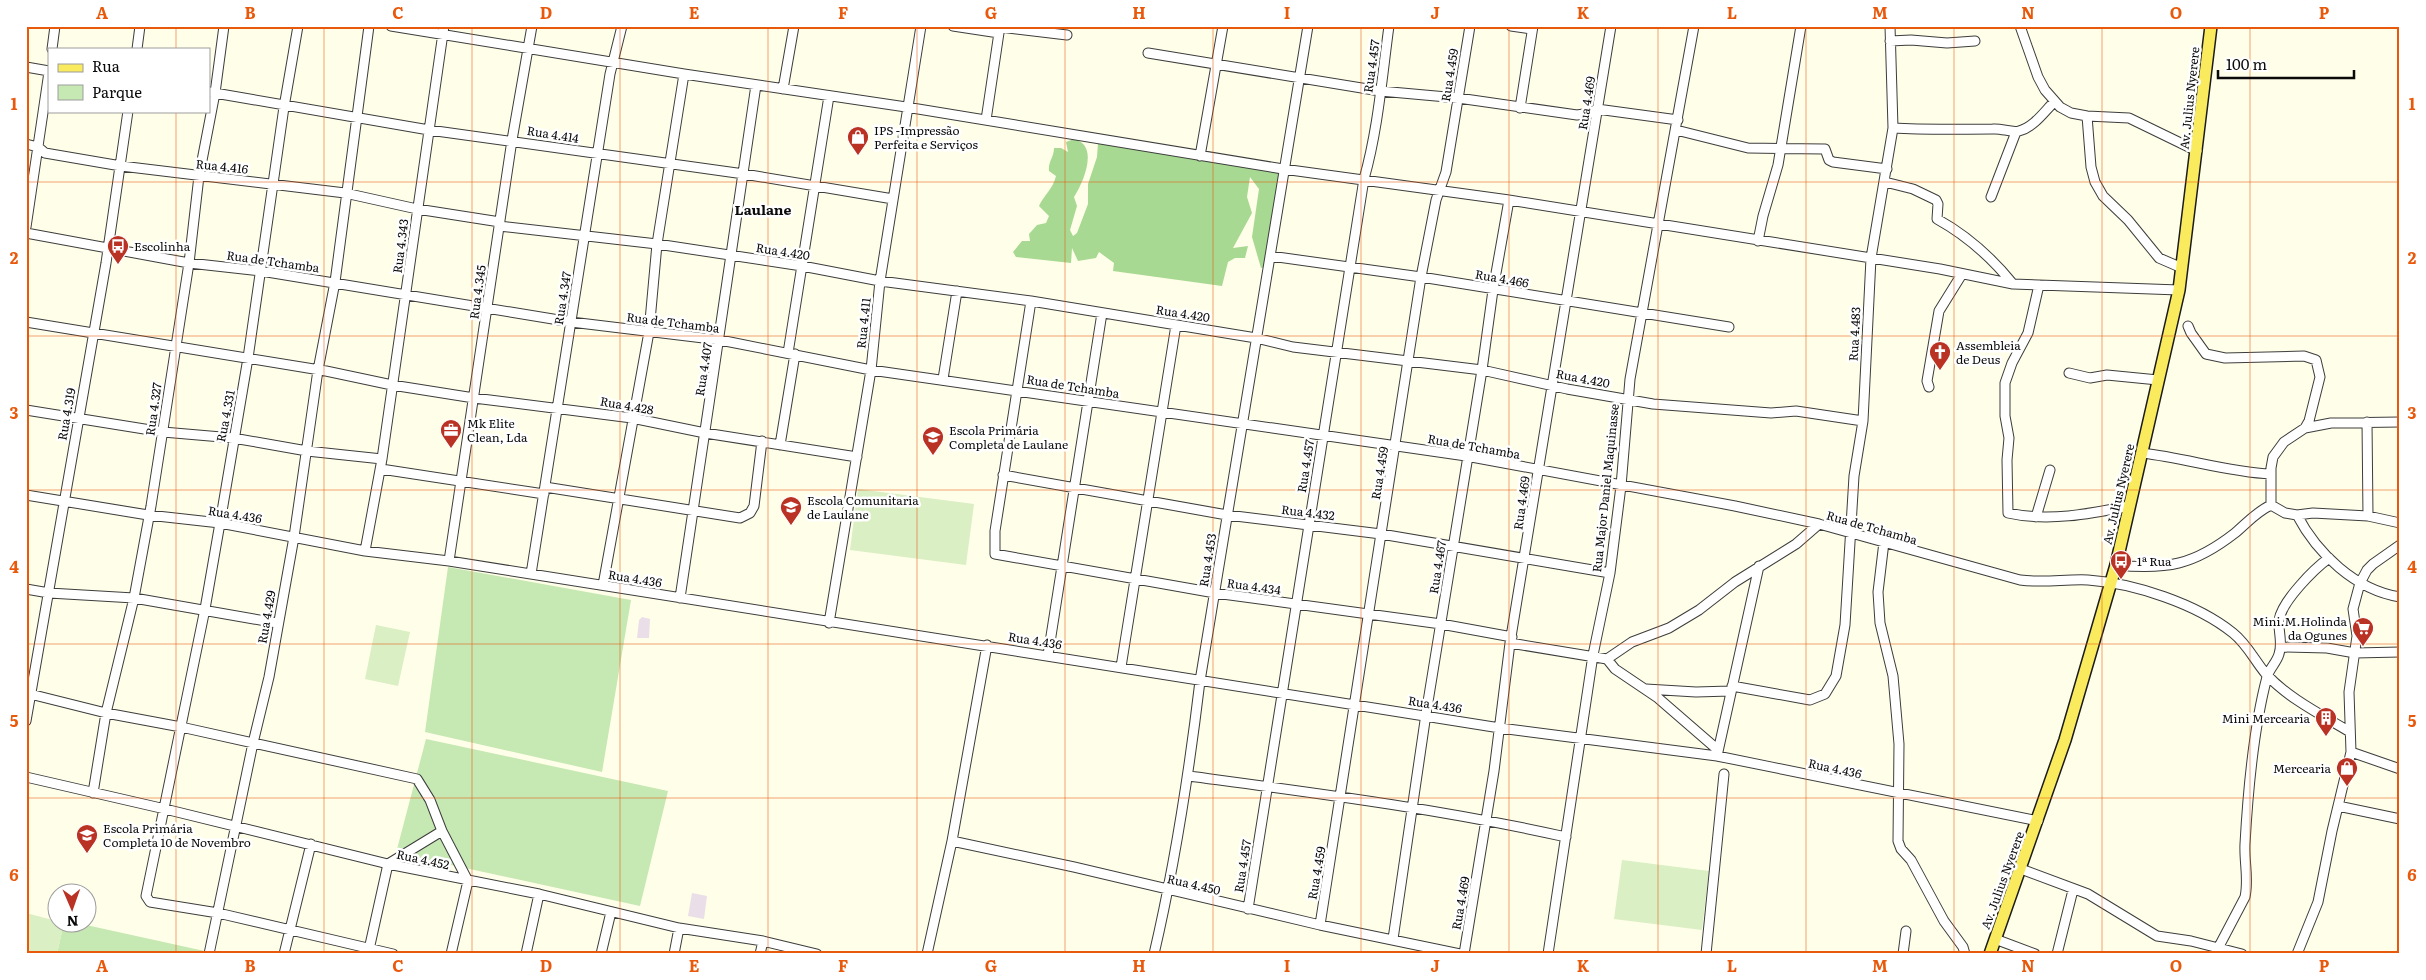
<svg xmlns="http://www.w3.org/2000/svg" width="2426" height="980" font-family="Literata,serif">
<rect width="100%" height="100%" fill="#fffee8"/>
<path fill="#eadee9" d="M642,617L650,619L649,638H637L639,620Z
M692,893L707,896L704,919L688,916Z"/>
<path fill="#c6e8b3" d="M448,567L631,600L602,772L425,732Z
M426,739L668,791L640,906L396,853Z
M64,922L77,923L209,952L57,954Z"/>
<path fill="#a7d992" d="M1074,139C1077,140 1082,142 1084,145C1094,157 1082,185 1074,197L1077,206L1070,230L1073,236L1077,233L1088,204V184L1097,157L1098,143L1282,172L1265,267L1261,268L1252,237L1259,189L1250,177L1247,197L1252,213L1233,248L1248,246L1245,258H1235L1228,262L1222,286L1113,271L1114,263L1099,252L1096,258L1078,261L1072,248L1071,263L1016,257L1013,252L1022,241H1030L1029,234L1037,225L1046,223L1049,216L1039,206C1044,195 1053,189 1056,176L1049,171C1048,162 1054,157 1054,148H1061L1068,152L1066,142Z"/>
<path fill="#daefc4" d="M858,489L974,504L966,565L850,550Z
M376,625L410,632L398,686L365,679Z
M1622,860L1709,871L1702,930L1614,919Z
M26,913L64,923L57,954H26Z"/>
<g fill="none" stroke-linecap="round" stroke-linejoin="round">
<g stroke="#3d3d3d" stroke-width="11">
<path id="minor" d="M298,26L284,107L248,358L220,523L205,609L146,896L150,902L218,913L393,954
M391,26L684,74L906,107L1283,169L1509,200L1940,269L2013,284L2179,290
M953,26L999,33
M1511,26L1532,29
M2020,26L2038,77L2045,90L2060,107L2071,113L2087,116L2129,118L2197,151
M1000,27L1067,35
M1890,41L1911,40L1947,43L1975,41
M52,49L55,26
M137,49L140,26
M1148,53L1380,91L1458,98L1577,115L1590,113L1597,109L1678,120
M26,67L49,71
M783,89L794,26
M209,92L429,130L744,174L893,199
M1520,108L1533,26
M2087,116L2091,167L2095,182L2103,196L2128,220L2159,258L2182,268
M986,120L1000,26
M1893,128C1927,130 1959,129 1993,129C2001,128 2012,133 2019,131C2034,127 2044,112 2054,102
M1676,130L1748,148L1825,149L1829,160L1833,162L1887,169
M26,144L38,147L45,153L121,166L345,193L417,209L500,222
M1200,156L1223,26
M1885,182L1913,189L1936,200L1938,204L1937,219C1966,235 1992,258 2013,284
M1991,197L2016,132
M499,226L657,244L802,266L880,281L1031,301L1256,338L1293,347L1482,370L1567,389L1653,404L1771,413L1796,411L1863,421
M26,227L49,72
M26,233L189,263L261,271L571,322L720,340L871,370L1466,456L1735,506L1819,524L2020,580C2043,583 2066,579 2088,580C2134,583 2197,604 2233,633C2247,644 2255,661 2266,674C2289,699 2322,715 2350,732
M1758,241L1763,216L1778,165L1801,26
M1270,256L1421,277L1729,327
M2039,285L2028,333L2012,363L2005,383V416L2009,438L2007,460L2008,513C2048,522 2089,514 2129,506
M1031,301L995,531V554L1215,593L1441,624L1512,637
M26,322L326,371L392,385L474,398L632,418L705,433L857,457
M2188,326L2191,333L2206,354L2225,358L2304,356L2316,360L2320,377L2309,421L2305,428L2284,442L2273,457L2271,468V505
M788,353L829,96
M2069,373L2090,378L2107,375L2158,380
M943,379L957,291
M1929,387L1927,381L1939,311L1962,274
M26,410L163,432L233,438L307,451L382,459
M2367,422L2368,516
M2305,428L2331,423L2400,422
M780,445L795,354
M2142,453C2186,458 2227,472 2271,474
M381,469L544,494
M1003,475L1227,515L1381,534L1610,573
M545,487L740,518L750,513L754,506L762,441
M26,495L148,515L220,523L365,551L449,561L1500,728L1717,756L2038,821
M2297,515C2317,553 2355,590 2400,597
M2036,517L2050,470
M1884,542L1878,592L1880,623L1893,676L1899,744L1898,841L1901,849L1911,860L1944,921L1963,947L1965,954
M365,551L382,459L444,26
M449,561L512,140L532,26
M2116,565C2167,570 2194,565 2235,533C2247,523 2256,512 2271,505L2285,513L2297,515L2313,513L2368,516L2400,523
M531,574L610,74L622,26
M603,585L649,332L657,244L684,74
M26,589L49,593L134,598L277,623
M680,598C705,427 732,256 756,85
M829,623L871,370L880,281L921,26
M1510,643L1607,659L1632,642L1669,628L1699,610L1735,582L1796,544L1819,524
M2281,647L2327,648L2355,653L2400,652
M1048,655L1102,313
M1607,659L1615,669L1658,698L1718,750
M1121,667L1176,325
M1732,686L1810,700L1825,694L1836,676L1845,625L1854,476L1863,421L1871,258L1893,128L1890,26
M1646,689L1696,692L1730,691
M26,693L106,713L181,727L417,779L430,800L442,831L388,864L368,954
M26,721L106,263L128,111
M2351,752L2400,769
M1717,756L1759,566
M1189,776C1315,793 1441,809 1566,837
M26,777L165,809L388,864L539,894L679,928L763,941L817,954
M93,793L106,713L134,598L151,506L189,263L199,176L215,93L224,26
M2338,806L2400,819
M442,831L468,881L451,954
M952,841L1074,867L1320,925L1460,954
M2021,869L2088,894L2157,936L2191,941L2242,954
M1248,909L1364,179C1378,130 1382,77 1389,26
M1320,925L1421,277L1436,200L1446,172L1470,26
M1393,939L1426,714L1482,370L1493,290L1509,200
M1995,939L2035,954
M209,954L253,743L269,677L294,537L318,370L335,282L369,26
M284,954L311,844
M526,954L539,894
M601,954L611,912
M674,954L679,928
M760,954L763,941
M927,954L952,841L987,645
M1154,954C1175,864 1189,773 1200,681L1308,26
M1464,954L1494,771L1510,643L1611,26
M1548,954L1593,655L1610,573L1621,486L1630,379L1694,26
M1706,954L1724,774
M1903,954L1906,931
M2057,954L2073,890
M2215,954L2245,897C2249,879 2244,862 2245,844C2248,789 2253,730 2267,677C2269,669 2277,662 2279,654C2283,643 2278,631 2279,620C2282,601 2314,569 2329,558
M2297,954L2318,902L2332,831L2351,752L2349,692L2357,636L2353,609L2360,583L2367,570L2373,564L2400,545"/>
</g>
<g stroke="#1b1b1b" stroke-width="14">
<path id="major" d="M1990,954L2065,740L2116,565L2179,290L2211,26"/>
</g>
<use href="#minor" stroke="#fff" stroke-width="9"/>
<use href="#major" stroke="#f9ea5e" stroke-width="11"/>
</g>
<path fill="none" stroke="#e8590c" stroke-width="1" stroke-opacity="0.55" d="M176,26V49M324,26V954M472,26V954M620,26V954M768,26V954M917,26V954M1065,26V954M1213,26V954M1361,26V954M1509,26V954M1658,26V954M1806,26V954M1954,26V954M2102,26V954M2250,26V954M176,111V954M26,182H2400M26,336H2400M26,490H2400M26,644H2400M26,798H2400"/>
<defs>
<g id="shop-pin" transform="scale(1.125)"><path d="M0 17L-7.5 6A9.5 9.5 0 1 1 7.5 6Z" fill="#b93224" stroke="#fff"/><path d="M-5-2.5h2.3a2.7 3.5 0 0 1 5.4 0H5L5.5 6h-11ZM-1.5-2.5h3a1.5 2.3 0 0 0-3 0Z" fill="#fff"/></g>
<g id="bus-pin" transform="scale(1.125)"><path d="M0 17L-7.5 6A9.5 9.5 0 1 1 7.5 6Z" fill="#b93224" stroke="#fff"/><path d="M-5-6H5V4H4V6H2V4H-2V6H-4V4H-5ZM-3.5-4V0h7V-4ZM-3.5 1.2v1.5H-2V1.2ZM2 1.2v1.5H3.5V1.2Z" fill="#fff"/></g>
<g id="church-pin" transform="scale(1.125)"><path d="M0 17L-7.5 6A9.5 9.5 0 1 1 7.5 6Z" fill="#b93224" stroke="#fff"/><path d="M-1.2-6h2.4v3.5h3.3v2.4h-3.3V6h-2.4V-.1h-3.3v-2.4h3.3Z" fill="#fff"/></g>
<g id="office-pin" transform="scale(1.125)"><path d="M0 17L-7.5 6A9.5 9.5 0 1 1 7.5 6Z" fill="#b93224" stroke="#fff"/><path d="M-6-3h4V-5.5h4V-3h4V5H-6ZM-1-4.5V-3h2v-1.5ZM-6 0V1H6V0Z" fill="#fff"/></g>
<g id="school-pin" transform="scale(1.125)"><path d="M0 17L-7.5 6A9.5 9.5 0 1 1 7.5 6Z" fill="#b93224" stroke="#fff"/><path d="M0-5L7-2L0 1L-7-2ZM-4 1L0 2.5L4 1V4Q0 6-4 4Z" fill="#fff"/></g>
<g id="supermarket-pin" transform="scale(1.125)"><path d="M0 17L-7.5 6A9.5 9.5 0 1 1 7.5 6Z" fill="#b93224" stroke="#fff"/><path d="M-6-5.5h2.5l.6 2H6L4.5 2H-2.5L-4.4-4H-6ZM-1.5 3.2a1.3 1.3 0 1 0 .1 0ZM3 3.2a1.3 1.3 0 1 0 .1 0Z" fill="#fff"/></g>
<g id="building-pin" transform="scale(1.125)"><path d="M0 17L-7.5 6A9.5 9.5 0 1 1 7.5 6Z" fill="#b93224" stroke="#fff"/><path d="M-4-6H4V6H1V3H-1V6H-4ZM-2.5-4.3h1.7v1.8h-1.7ZM.8-4.3h1.7v1.8H.8ZM-2.5-1h1.7V.8h-1.7ZM.8-1h1.7V.8H.8Z" fill="#fff"/></g>
</defs>
<g fill-rule="evenodd">
<use href="#shop-pin" x="858" y="137"/>
<use href="#bus-pin" x="118" y="246"/>
<use href="#church-pin" x="1940" y="352"/>
<use href="#office-pin" x="451" y="430"/>
<use href="#school-pin" x="933" y="437"/>
<use href="#school-pin" x="791" y="507"/>
<use href="#bus-pin" x="2121" y="561"/>
<use href="#supermarket-pin" x="2363" y="628"/>
<use href="#building-pin" x="2326" y="718"/>
<use href="#shop-pin" x="2347" y="768"/>
<use href="#school-pin" x="87" y="835"/>
</g>
<g text-anchor="middle" dominant-baseline="central" stroke-width="5" stroke-linejoin="round" paint-order="stroke">
<g font-size="12" fill="#0a0a0a" stroke="#fff">
<text transform="translate(1371 66) rotate(-82)">Rua 4.457</text>
<text transform="translate(1449 75) rotate(-81)">Rua 4.459</text>
<text transform="translate(2189 98) rotate(-84)">Av. Julius Nyerere</text>
<text transform="translate(1586 103) rotate(-81)">Rua 4.469</text>
<text transform="translate(553 134) rotate(9)">Rua 4.414</text>
<text transform="translate(222 166) rotate(6)">Rua 4.416</text>
<text transform="translate(400 246) rotate(-83)">Rua 4.343</text>
<text transform="translate(783 251) rotate(9)">Rua 4.420</text>
<text transform="translate(273 261) rotate(8)">Rua de Tchamba</text>
<text transform="translate(1502 278) rotate(10)">Rua 4.466</text>
<text transform="translate(477 292) rotate(-82)">Rua 4.345</text>
<text transform="translate(562 298) rotate(-81)">Rua 4.347</text>
<text transform="translate(1183 313) rotate(9)">Rua 4.420</text>
<text transform="translate(673 322) rotate(7)">Rua de Tchamba</text>
<text transform="translate(863 323) rotate(-84)">Rua 4.411</text>
<text transform="translate(1854 334) rotate(-87)">Rua 4.483</text>
<text transform="translate(703 369) rotate(-81)">Rua 4.407</text>
<text transform="translate(1583 378) rotate(11)">Rua 4.420</text>
<text transform="translate(1073 386) rotate(9)">Rua de Tchamba</text>
<text transform="translate(627 405) rotate(10)">Rua 4.428</text>
<text transform="translate(153 409) rotate(-82)">Rua 4.327</text>
<text transform="translate(66 414) rotate(-80)">Rua 4.319</text>
<text transform="translate(225 416) rotate(-79)">Rua 4.331</text>
<text transform="translate(1474 446) rotate(10)">Rua de Tchamba</text>
<text transform="translate(1305 466) rotate(-81)">Rua 4.457</text>
<text transform="translate(1379 473) rotate(-81)">Rua 4.459</text>
<text transform="translate(1605 488) rotate(-84)">Rua Major Daniel Maquinasse</text>
<text transform="translate(2118 494) rotate(-77)">Av. Julius Nyerere</text>
<text transform="translate(1521 503) rotate(-82)">Rua 4.469</text>
<text transform="translate(1308 512) rotate(7)">Rua 4.432</text>
<text transform="translate(235 514) rotate(9)">Rua 4.436</text>
<text transform="translate(1872 527) rotate(16)">Rua de Tchamba</text>
<text transform="translate(1207 560) rotate(-81)">Rua 4.453</text>
<text transform="translate(1437 567) rotate(-81)">Rua 4.467</text>
<text transform="translate(635 578) rotate(9)">Rua 4.436</text>
<text transform="translate(1254 586) rotate(8)">Rua 4.434</text>
<text transform="translate(266 617) rotate(-80)">Rua 4.429</text>
<text transform="translate(1035 640) rotate(9)">Rua 4.436</text>
<text transform="translate(1435 704) rotate(9)">Rua 4.436</text>
<text transform="translate(1835 768) rotate(12)">Rua 4.436</text>
<text transform="translate(423 859) rotate(12)">Rua 4.452</text>
<text transform="translate(1242 866) rotate(-81)">Rua 4.457</text>
<text transform="translate(1316 873) rotate(-80)">Rua 4.459</text>
<text transform="translate(2002 880) rotate(-70)">Av. Julius Nyerere</text>
<text transform="translate(1194 884) rotate(13)">Rua 4.450</text>
<text transform="translate(1460 903) rotate(-80)">Rua 4.469</text>
</g>
<g font-size="12" fill="#0a0a0a" stroke="#fff" text-anchor="start">
<text x="874" y="130">IPS -Impressão<tspan x="874" dy="14">Perfeita e Serviços</tspan></text>
<text x="134" y="246">Escolinha</text>
<text x="1956" y="345">Assembleia<tspan x="1956" dy="14">de Deus</tspan></text>
<text x="467" y="423">Mk Elite<tspan x="467" dy="14">Clean, Lda</tspan></text>
<text x="949" y="430">Escola Primária<tspan x="949" dy="14">Completa de Laulane</tspan></text>
<text x="807" y="500">Escola Comunitaria<tspan x="807" dy="14">de Laulane</tspan></text>
<text x="2137" y="561">1ª Rua</text>
<text x="2347" y="621" text-anchor="end">Mini.M.Holinda<tspan x="2347" dy="14">da Ogunes</tspan></text>
<text x="2310" y="718" text-anchor="end">Mini Mercearia</text>
<text x="2331" y="768" text-anchor="end">Mercearia</text>
<text x="103" y="828">Escola Primária<tspan x="103" dy="14">Completa 10 de Novembro</tspan></text>
</g>
<g font-size="14" font-weight="bold" fill="#0a0a0a" stroke="#fff">
<text x="763" y="209">Laulane</text>
</g>
</g>
<rect width="2426" height="980" fill="none" stroke="#ffffff" stroke-width="55"/>
<rect x="48" y="48" width="162" height="65" fill="#ffffff" stroke="#9d9d9d"/>
<rect x="58" y="64" width="25" height="8" fill="#f9ea5e" stroke="#9d9d9d"/>
<text x="92" y="72" font-size="15" fill="#0a0a0a">Rua</text>
<rect x="58" y="85" width="25" height="15" fill="#c6e8b3" stroke="#9d9d9d"/>
<text x="92" y="98" font-size="15" fill="#0a0a0a">Parque</text>
<g transform="translate(72 908) rotate(178)"><circle r="24" fill="#ffffff" stroke="#9d9d9d"/>
<path d="M0-4L9 19L0 12L-9 19Z" fill="#b93224"/>
<text y="-8" font-size="14" font-weight="bold" text-anchor="middle" fill="#0a0a0a">N</text>
</g>
<path d="M2218 70v8h136v-8" fill="none" stroke="#0a0a0a" stroke-width="2.5"/>
<text x="2226" y="70" font-size="15" fill="#0a0a0a" stroke="#ffffff" stroke-width="4" paint-order="stroke">100 m</text>
<rect x="28" y="28" width="2370" height="924" fill="none" stroke="#e8590c" stroke-width="2"/>
<g font-size="16" text-anchor="middle" font-weight="bold" fill="#e8590c">
<text x="102" y="19">A</text>
<text x="250" y="19">B</text>
<text x="398" y="19">C</text>
<text x="546" y="19">D</text>
<text x="694" y="19">E</text>
<text x="843" y="19">F</text>
<text x="991" y="19">G</text>
<text x="1139" y="19">H</text>
<text x="1287" y="19">I</text>
<text x="1435" y="19">J</text>
<text x="1583" y="19">K</text>
<text x="1732" y="19">L</text>
<text x="1880" y="19">M</text>
<text x="2028" y="19">N</text>
<text x="2176" y="19">O</text>
<text x="2324" y="19">P</text>
<text x="14" y="110">1</text>
<text x="2412" y="110">1</text>
<text x="14" y="264">2</text>
<text x="2412" y="264">2</text>
<text x="14" y="419">3</text>
<text x="2412" y="419">3</text>
<text x="14" y="573">4</text>
<text x="2412" y="573">4</text>
<text x="14" y="727">5</text>
<text x="2412" y="727">5</text>
<text x="14" y="881">6</text>
<text x="2412" y="881">6</text>
<text x="102" y="972">A</text>
<text x="250" y="972">B</text>
<text x="398" y="972">C</text>
<text x="546" y="972">D</text>
<text x="694" y="972">E</text>
<text x="843" y="972">F</text>
<text x="991" y="972">G</text>
<text x="1139" y="972">H</text>
<text x="1287" y="972">I</text>
<text x="1435" y="972">J</text>
<text x="1583" y="972">K</text>
<text x="1732" y="972">L</text>
<text x="1880" y="972">M</text>
<text x="2028" y="972">N</text>
<text x="2176" y="972">O</text>
<text x="2324" y="972">P</text>
</g>
</svg>
